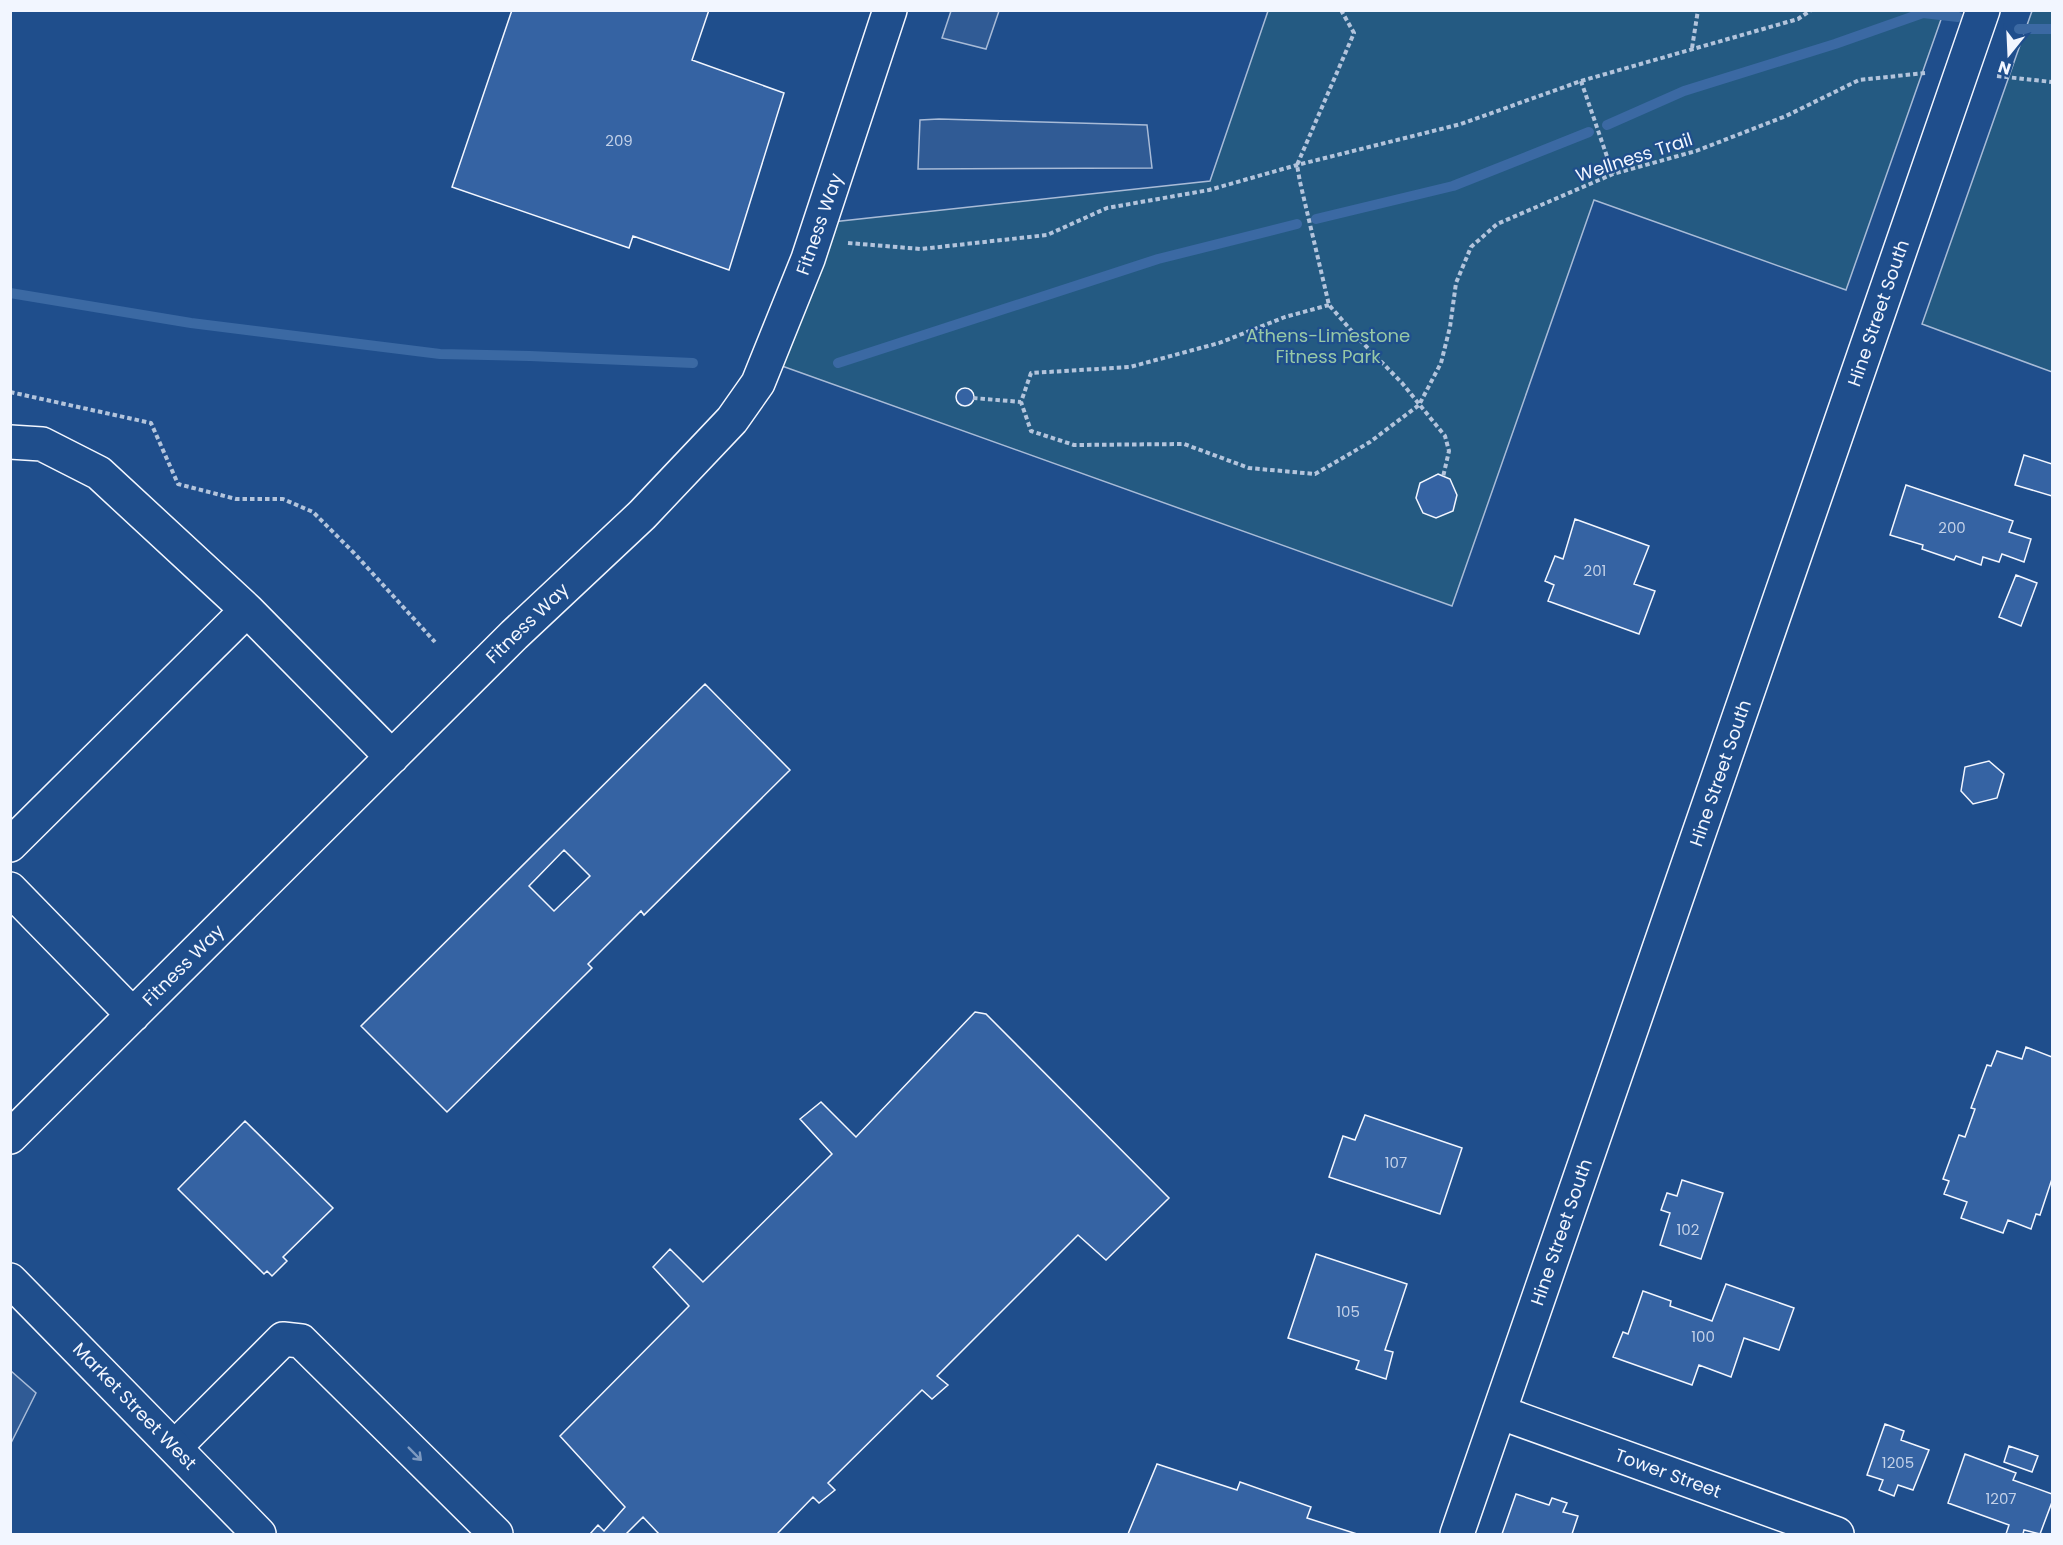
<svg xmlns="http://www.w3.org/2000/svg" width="2063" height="1545" font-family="Poppins,sans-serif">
<rect width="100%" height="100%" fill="#1f4e8c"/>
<path fill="#245a82" stroke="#a8bbd7" stroke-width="1.5" d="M1268,11H1944L1846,290L1594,200L1452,606L782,366L832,222L1210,181Z
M2032,11H2052V372L1922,324Z"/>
<path fill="#305b95" stroke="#a8bbd7" stroke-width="1.5" d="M951,11H999L986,49L942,38Z
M939,119L1147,125L1152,168L918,169L920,120Z
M11,1371L36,1393L11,1443Z"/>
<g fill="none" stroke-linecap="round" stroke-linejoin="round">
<path stroke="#3b69a3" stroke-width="10" d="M2019,29H2052
M1607,125L1684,91L1835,44L1923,13L1958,17
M1316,219L1453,186L1589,132
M10,293L191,323L440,354L530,356L693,363
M838,363L1158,259L1297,224"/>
</g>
<path fill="#3563a3" stroke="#f2f6ff" stroke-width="1.5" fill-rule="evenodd" d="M512,10H709L692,60L784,93L729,270L633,236L629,248L452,187Z
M956 397a9 9 0 1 1 18 0a9 9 0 1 1-18 0Z
M2024,455L2052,464V496L2015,485Z
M1438,474L1450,479L1457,495L1453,511L1436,518L1423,513L1416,498L1420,483Z
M1906,485L2013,521L2009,532L2031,539L2024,562L2002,554L1999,562L1983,557L1981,565L1956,556L1954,560L1922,549L1923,545L1890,535Z
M1575,519L1649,546L1634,584L1655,591L1639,634L1548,601L1554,585L1545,581L1555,556L1563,559Z
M2016,575L2037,583L2021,626L1999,617Z
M705,684L790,770L644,915L641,911L588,964L592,968L447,1112L361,1026ZM564,850L590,876L554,911L529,886Z
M1989,761L2004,774L1997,798L1973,804L1961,791L1965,767Z
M975,1012L986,1014L1169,1198L1106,1260L1078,1235L937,1376L948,1385L932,1399L922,1390L828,1483L835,1490L819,1503L813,1497L777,1534H659L643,1517L626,1534H590L598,1525L604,1531L625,1507L560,1436L689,1306L653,1267L670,1249L703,1282L832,1154L800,1119L821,1102L856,1137Z
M2026,1047L2052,1057V1179L2040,1215L2036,1214L2031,1229L2008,1220L2003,1233L1961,1218L1967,1202L1944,1194L1949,1181L1943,1179L1959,1135L1965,1137L1975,1109L1971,1108L1987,1065L1991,1066L1997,1051L2022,1059Z
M1365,1115L1462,1148L1440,1214L1329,1177L1343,1136L1355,1140Z
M245,1121L333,1208L283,1257L287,1261L272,1276L267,1271L264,1274L178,1189Z
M1682,1180L1723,1193L1701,1259L1660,1245L1670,1213L1661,1210L1667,1193L1677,1196Z
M1316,1254L1407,1284L1385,1350L1393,1352L1386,1379L1356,1369L1359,1361L1288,1338Z
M1726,1284L1794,1308L1779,1350L1744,1338L1731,1377L1699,1365L1692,1385L1613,1357L1623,1332L1628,1334L1643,1291L1671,1301L1670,1306L1712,1321Z
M1885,1424L1904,1431L1901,1440L1929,1450L1913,1490L1898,1485L1894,1496L1879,1490L1883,1480L1867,1475Z
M2009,1446L2038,1456L2032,1472L2004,1462Z
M1965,1454L2016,1473L2013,1480L2052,1494V1502L2040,1534L2024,1530L2023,1534H2006L2009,1525L1948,1503Z
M1157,1464L1237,1490L1240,1482L1311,1507L1307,1518L1357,1534H1128Z
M1516,1494L1549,1505L1552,1498L1567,1503L1563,1512L1578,1516L1572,1534H1502Z"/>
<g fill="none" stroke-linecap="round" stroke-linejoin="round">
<g stroke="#f2f6ff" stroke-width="36">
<path id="minor" d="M10,442L42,444L99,473L247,610
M10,845L247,610L392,757
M10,889L133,1015
M10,1137L514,635L642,515L732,420L758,383L808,259L890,10
M1499,1412L1837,1534
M175,1447L283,1339L301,1341L496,1534
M1457,1534L1983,10"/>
</g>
<g stroke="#f2f6ff" stroke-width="36">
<path id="major" d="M10,1280L259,1534"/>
</g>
<path stroke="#b3c4dc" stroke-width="4" stroke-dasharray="4.5 3" stroke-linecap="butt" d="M1341,10L1354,33L1297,165L1300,182L1329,305L1357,337L1402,383L1445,436L1449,451L1443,477
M1692,48L1698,10
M1997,76L2052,82
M1581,81L1613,174
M848,243L921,249L1047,235L1107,208L1209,190L1297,165L1461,124L1581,81L1798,19L1811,10
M1329,305L1285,317L1219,343L1130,367L1031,373L1021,402L1031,431L1074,445L1184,444L1249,468L1315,474L1370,442L1419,405L1441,363L1450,327L1456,283L1471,247L1497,224L1613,174L1696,151L1786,116L1859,80L1925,73
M10,392L151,423L178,484L236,499H283L313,512L354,553L435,642
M973,398L1021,402"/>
<use href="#minor" stroke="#1f4e8c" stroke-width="33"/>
<use href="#major" stroke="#1f4e8c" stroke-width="33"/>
</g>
<defs><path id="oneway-shaft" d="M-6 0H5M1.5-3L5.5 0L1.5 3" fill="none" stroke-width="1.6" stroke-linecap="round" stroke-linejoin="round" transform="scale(1.5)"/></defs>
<use stroke="#7e9ac0" href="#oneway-shaft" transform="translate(415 1454) rotate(45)"/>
<g text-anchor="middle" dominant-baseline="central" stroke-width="4.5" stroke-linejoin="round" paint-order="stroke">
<g font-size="15" fill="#c3d1e8">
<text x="619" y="140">209</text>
<text x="1952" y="527">200</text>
<text x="1595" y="570">201</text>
<text x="1396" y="1162">107</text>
<text x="1688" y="1229">102</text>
<text x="1348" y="1311">105</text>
<text x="1703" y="1336">100</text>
<text x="1898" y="1462">1205</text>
<text x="2001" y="1498">1207</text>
</g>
<g font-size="18" fill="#f2f6ff" stroke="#1f4e8c">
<text transform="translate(1634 157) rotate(-18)">Wellness Trail</text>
<text transform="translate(819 224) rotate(-71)">Fitness Way</text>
<text transform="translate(1878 313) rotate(-71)">Hine Street South</text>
<text transform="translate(527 623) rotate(-44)">Fitness Way</text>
<text transform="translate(1720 773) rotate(-71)">Hine Street South</text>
<text transform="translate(183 965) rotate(-45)">Fitness Way</text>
<text transform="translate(1561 1232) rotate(-71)">Hine Street South</text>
<text transform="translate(135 1406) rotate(46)">Market Street West</text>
<text transform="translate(1668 1473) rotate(20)">Tower Street</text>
</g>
<g font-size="18" fill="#97c8a6" stroke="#1f4e8c">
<text x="1328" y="335">Athens-Limestone<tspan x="1328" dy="21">Fitness Park</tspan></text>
</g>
</g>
<rect width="2063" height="1545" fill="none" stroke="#f2f6ff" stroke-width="24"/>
<g transform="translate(2009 54) rotate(198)" stroke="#1f4e8c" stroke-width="4.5" paint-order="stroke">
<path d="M0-4.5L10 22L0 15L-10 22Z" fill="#f2f6ff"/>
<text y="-9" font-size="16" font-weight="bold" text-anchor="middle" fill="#f2f6ff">N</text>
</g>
</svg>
